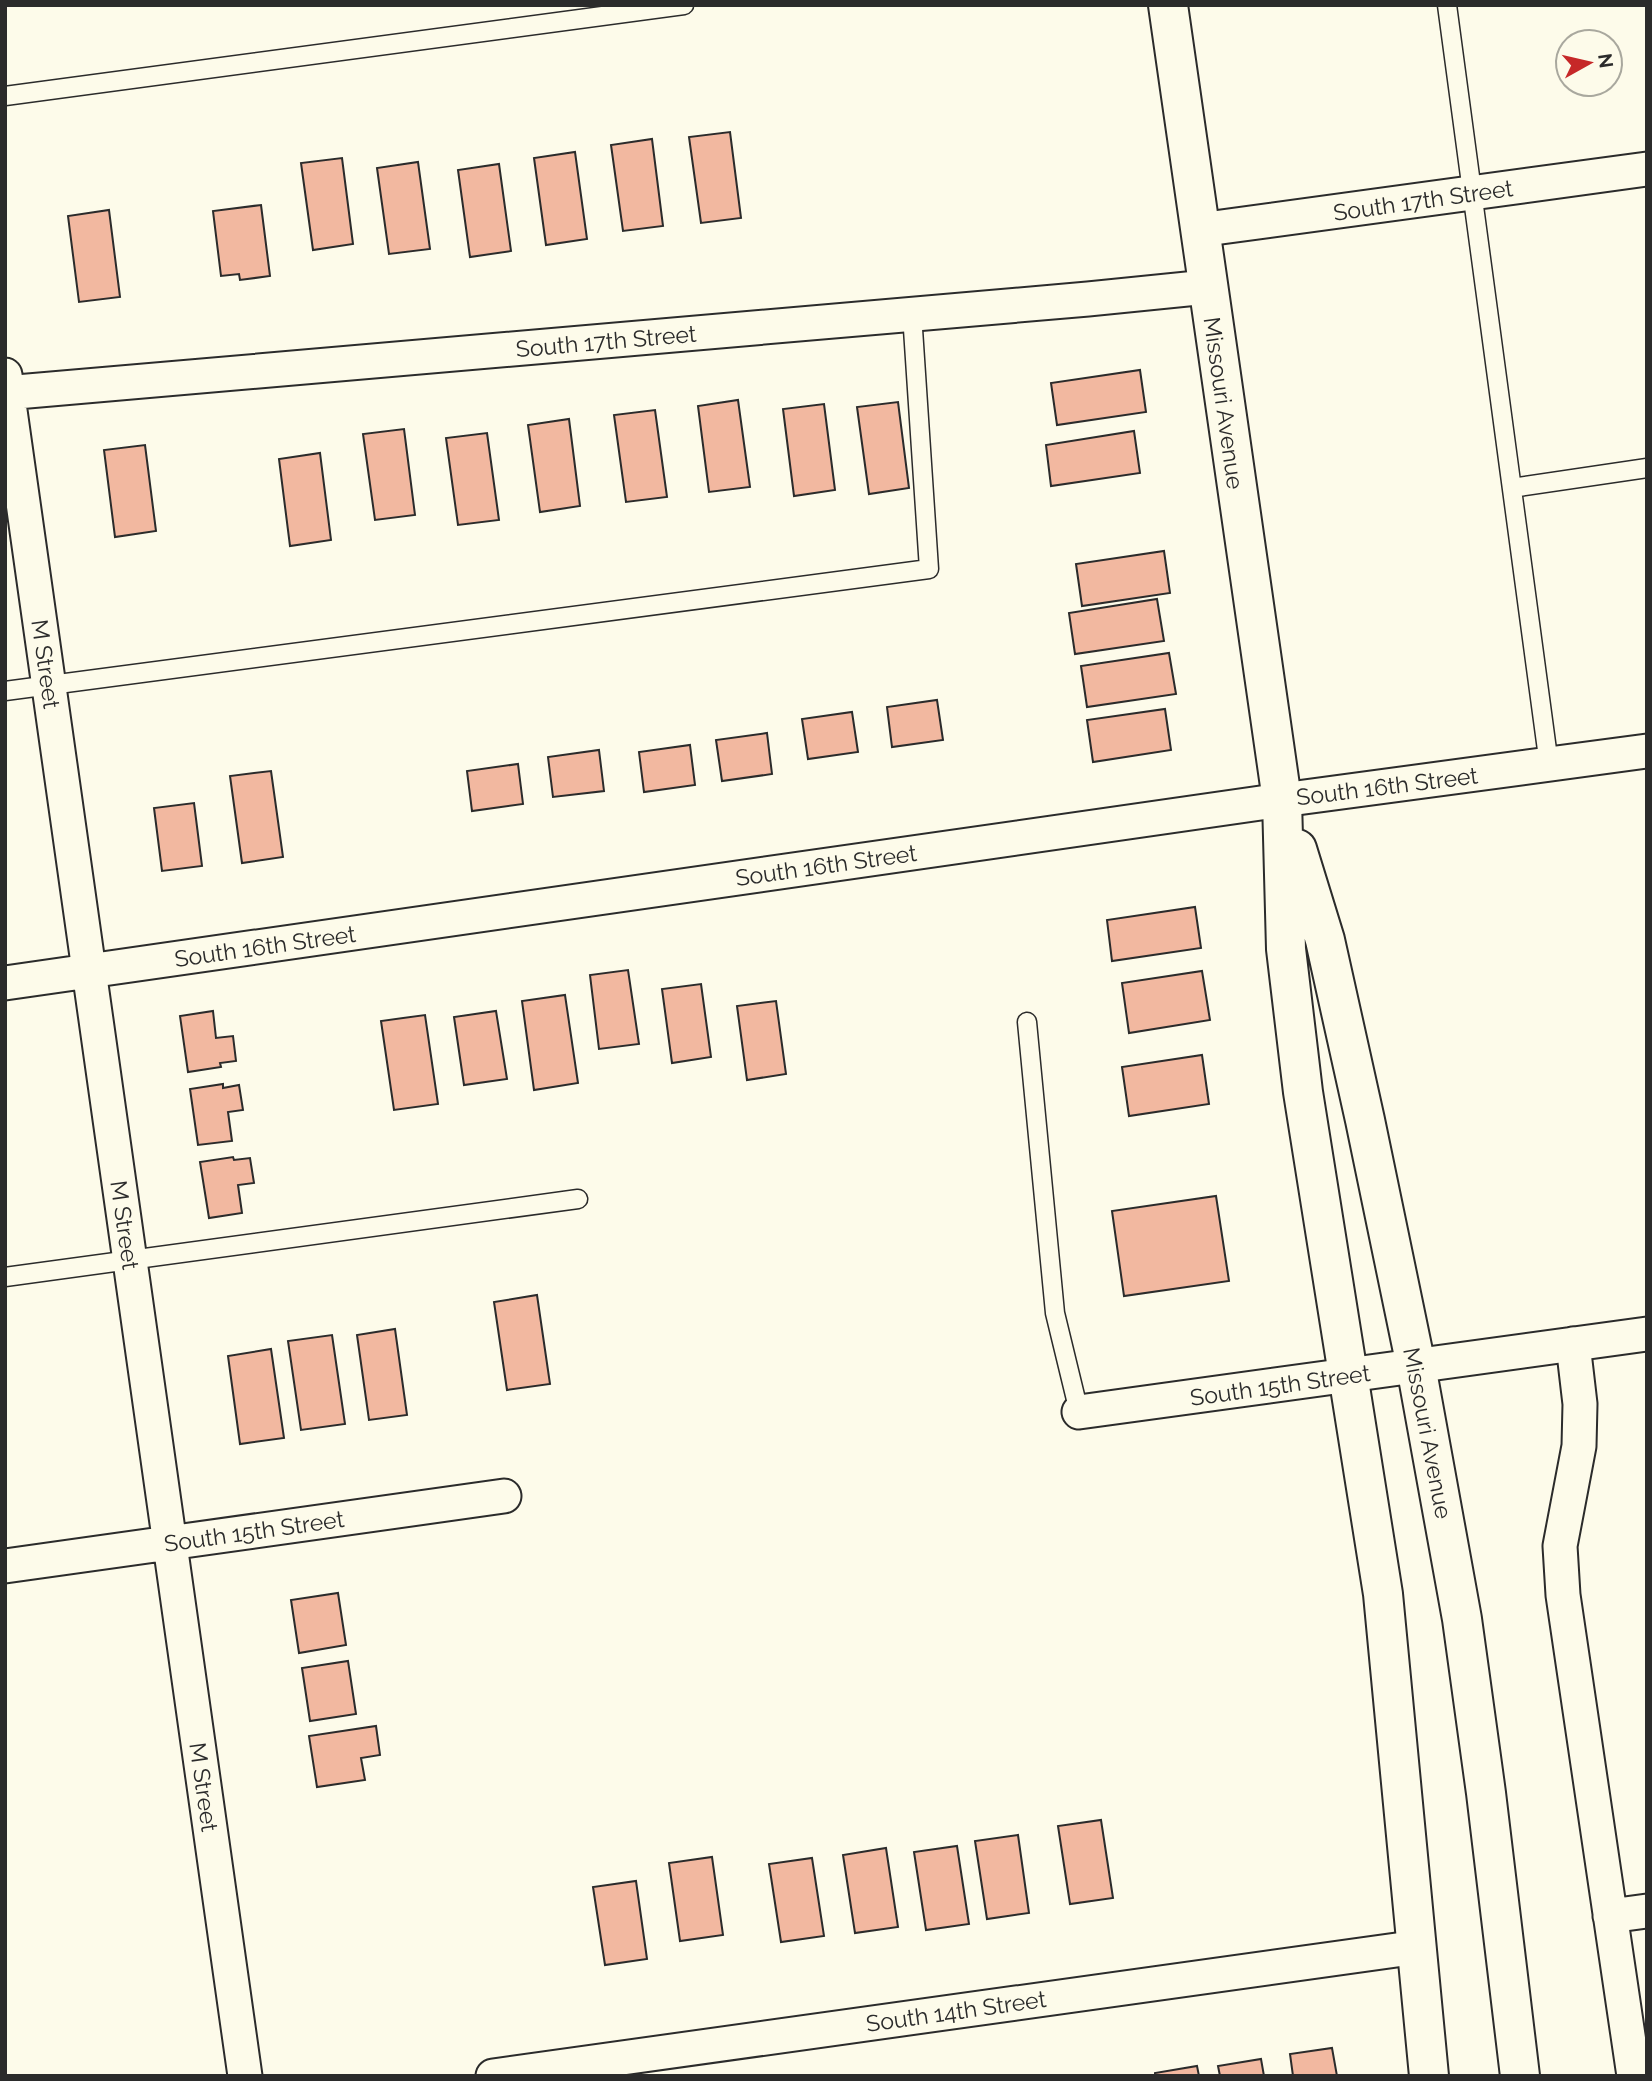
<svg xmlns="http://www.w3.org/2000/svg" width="1652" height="2081" font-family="Raleway,sans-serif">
<rect width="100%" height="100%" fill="#fdfbea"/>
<path fill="#f2b8a0" stroke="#2b2b2b" stroke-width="2" d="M730,132L741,218L701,223L689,137Z
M652,139L663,226L623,231L611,145Z
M575,152L587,239L546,245L534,158Z
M342,158L353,244L313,250L301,163Z
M418,162L430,249L389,254L377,168Z
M499,164L511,251L470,257L458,170Z
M261,205L270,276L240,280L239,274L221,276L213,211Z
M109,210L120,297L79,302L68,216Z
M1140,370L1146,412L1057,425L1051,383Z
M738,400L750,487L709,492L698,406Z
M898,402L909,488L869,494L857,407Z
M824,404L835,490L794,496L783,409Z
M655,410L667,497L626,502L614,415Z
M569,419L580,506L540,512L528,425Z
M404,429L415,515L375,520L363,434Z
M1134,431L1140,473L1051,486L1046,445Z
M487,433L499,520L458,525L446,438Z
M145,445L156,531L115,537L104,450Z
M320,453L331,540L290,546L279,459Z
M1164,551L1170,593L1082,606L1076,564Z
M1157,599L1164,641L1075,654L1069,613Z
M1169,653L1176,694L1087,707L1081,666Z
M937,700L943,740L892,747L887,707Z
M1165,709L1171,750L1093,762L1087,720Z
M852,712L858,752L808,759L802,719Z
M767,733L772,774L722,781L716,740Z
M690,745L695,785L644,792L639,752Z
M599,750L604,791L553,797L548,757Z
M518,764L523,804L472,811L467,771Z
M271,771L283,857L242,863L230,776Z
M194,803L202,866L162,871L154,808Z
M1195,907L1201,948L1112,961L1107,920Z
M628,970L639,1044L599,1049L590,975Z
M1202,971L1210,1020L1129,1033L1122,983Z
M701,984L711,1057L672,1063L662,989Z
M565,995L578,1083L534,1090L522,1001Z
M776,1001L786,1074L747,1080L737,1006Z
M213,1011L216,1038L233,1036L236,1061L220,1063L221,1067L188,1072L180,1016Z
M496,1011L507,1079L464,1085L454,1017Z
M425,1015L438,1104L394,1110L381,1021Z
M1202,1055L1209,1104L1129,1116L1122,1067Z
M223,1084V1088L239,1085L243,1110L228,1112L232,1141L198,1145L190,1089Z
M233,1157L234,1160L250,1158L254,1183L238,1185L242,1213L209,1218L200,1162Z
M1216,1196L1229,1281L1124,1296L1112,1211Z
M537,1295L550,1384L507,1390L494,1302Z
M395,1329L407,1415L369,1420L357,1335Z
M332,1335L345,1424L301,1430L288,1341Z
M271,1349L284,1438L240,1444L228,1356Z
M338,1593L346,1645L299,1653L291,1600Z
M348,1661L356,1714L310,1721L302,1668Z
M376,1726L380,1755L361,1758L365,1780L317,1787L309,1736Z
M1101,1820L1113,1898L1070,1904L1058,1826Z
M1018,1835L1029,1913L987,1919L975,1841Z
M957,1846L969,1924L926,1930L914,1852Z
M886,1848L898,1927L855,1933L843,1855Z
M712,1857L723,1935L680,1941L669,1863Z
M812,1858L824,1936L781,1942L769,1864Z
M636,1881L647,1959L605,1965L593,1887Z
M1332,2048L1337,2076H1293L1290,2054Z
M1261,2059L1264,2076H1220L1218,2066Z
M1197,2066L1199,2076H1155V2073Z"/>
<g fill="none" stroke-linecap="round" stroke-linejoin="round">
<g stroke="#2b2b2b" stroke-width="21">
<path id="service" d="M1447,5L1549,765
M5,96L684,5
M1512,488L1647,468
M5,691L929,569L912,314
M1027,1022L1055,1313L1079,1412
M5,1277L578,1199"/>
</g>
<g stroke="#2b2b2b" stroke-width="37">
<path id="minor" d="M1199,230L1647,169
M5,375L245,2076
M5,393L1088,299L1207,287
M5,983L1282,800L1647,751
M1573,1344L1580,1404L1579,1446L1560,1546L1563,1595L1634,2076
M1079,1412L1647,1334
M5,1566L504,1496
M1610,1916L1647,1911
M493,2076L1418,1947"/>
</g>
<g stroke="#2b2b2b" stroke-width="42">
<path id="primary" d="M1168,5L1282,800L1286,949L1303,1092L1383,1594L1429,2076
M1297,849L1325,940L1365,1120L1416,1366L1462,1619L1486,1793L1520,2076"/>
</g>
<use href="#service" stroke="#fdfbea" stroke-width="18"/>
<use href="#minor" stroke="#fdfbea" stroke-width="33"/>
<use href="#primary" stroke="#fdfbea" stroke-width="38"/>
</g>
<g text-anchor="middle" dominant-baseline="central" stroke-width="5" stroke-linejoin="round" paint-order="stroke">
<g font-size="23" fill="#2b2b2b" stroke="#fdfbea">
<text transform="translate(1423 200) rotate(-8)">South 17th Street</text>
<text transform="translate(606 341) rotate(-5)">South 17th Street</text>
<text transform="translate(1224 403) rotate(82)">Missouri Avenue</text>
<text transform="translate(46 664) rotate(82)">M Street</text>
<text transform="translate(1387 786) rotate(-7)">South 16th Street</text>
<text transform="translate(826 865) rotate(-8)">South 16th Street</text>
<text transform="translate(265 946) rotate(-8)">South 16th Street</text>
<text transform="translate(125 1225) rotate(82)">M Street</text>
<text transform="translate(1280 1385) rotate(-8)">South 15th Street</text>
<text transform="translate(1428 1433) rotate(79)">Missouri Avenue</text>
<text transform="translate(254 1531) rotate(-8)">South 15th Street</text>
<text transform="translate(204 1787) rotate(82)">M Street</text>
<text transform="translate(956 2011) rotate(-8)">South 14th Street</text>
</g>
</g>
<rect width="1652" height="2081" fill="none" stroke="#2b2b2b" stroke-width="14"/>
<g transform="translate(1589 63) rotate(82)"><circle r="33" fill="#fdfbea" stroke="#a9a89e" stroke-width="2"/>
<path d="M0-5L12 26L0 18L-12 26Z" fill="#c62828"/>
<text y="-10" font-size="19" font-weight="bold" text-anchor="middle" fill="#2b2b2b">N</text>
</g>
</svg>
